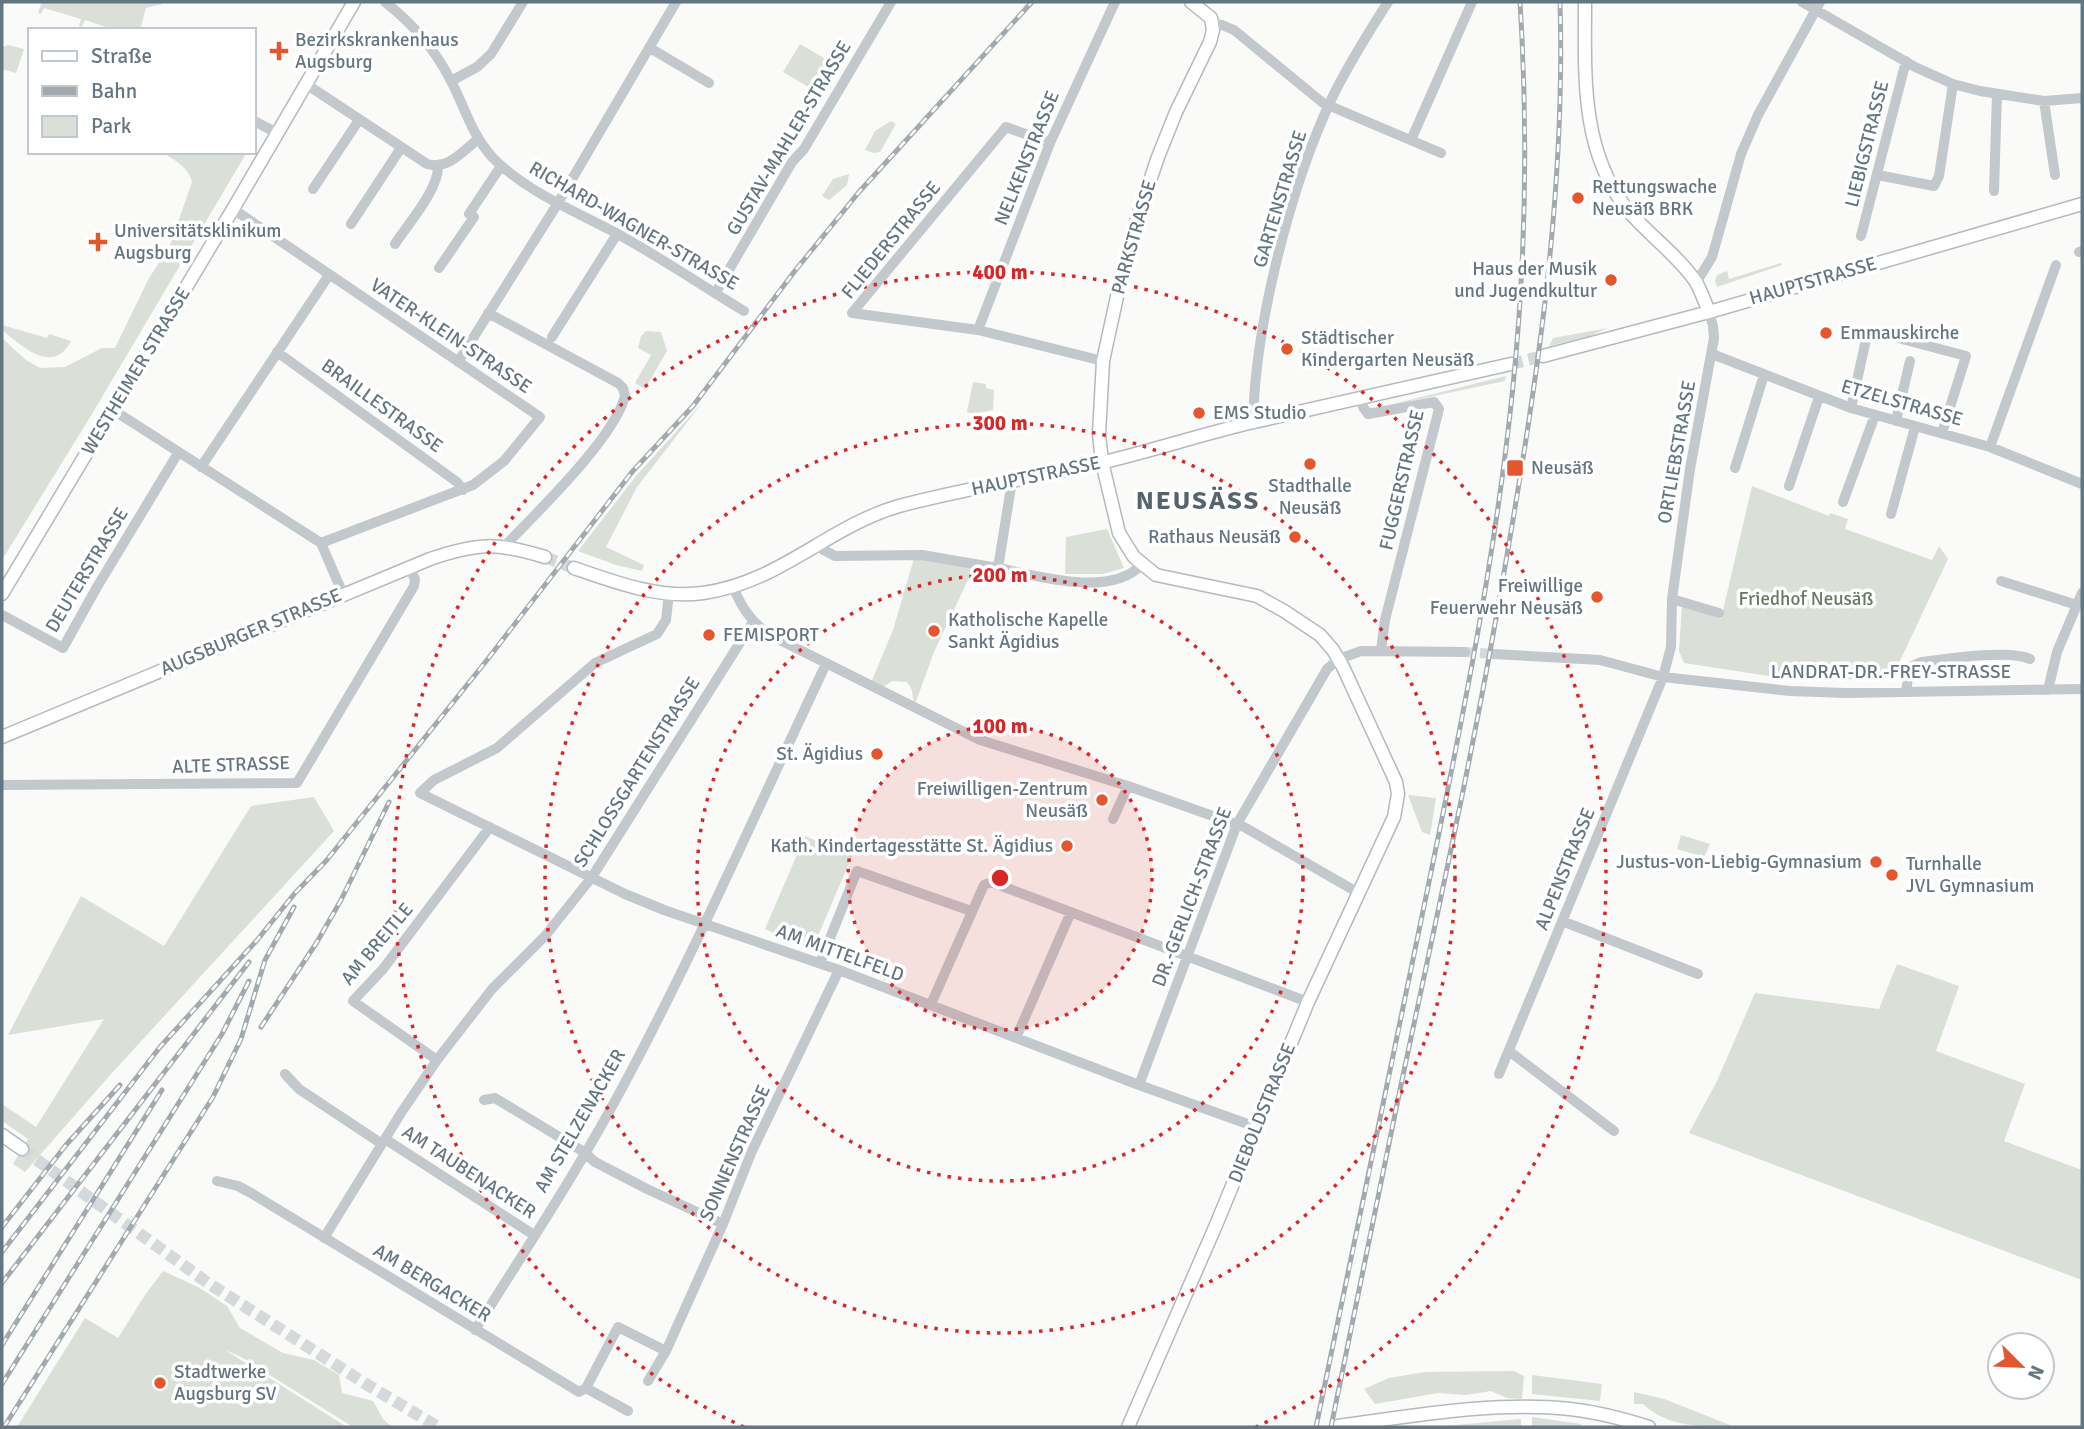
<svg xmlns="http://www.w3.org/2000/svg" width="2084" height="1429" font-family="Signika,sans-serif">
<rect width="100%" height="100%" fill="#fafaf8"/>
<path fill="#dadfd7" d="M42,2H162V4L146,8L140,30H115L85,20L82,27L79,26L81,19L44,8L41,14L38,13Z
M800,44L834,64L821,79L820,81L822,83L817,92L783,72Z
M8,45L24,49L16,73L2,69V47Z
M891,121L896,124L880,152L874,153L865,150L875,131Z
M162,152H247L92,414L2,560V338L26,360L40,368L65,367L102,348H115L149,278L169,248L192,182C189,167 174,160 162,152Z
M849,174L847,185L829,200L822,196L833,179Z
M1781,263L1782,265L1717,287L1715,281L1717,275L1727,271L1729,279Z
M2,325L47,338L49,334L71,341C53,376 22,346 2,330Z
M1608,328L1590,336L1549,346L1553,338Z
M646,331L661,332L667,351L645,389L635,383L651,355L638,348L641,336Z
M1506,376L1505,381L1377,408Z
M973,382L986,384V388L994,390L993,410L974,414L967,412Z
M702,403L637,487L606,547L644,565L642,571L616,565L578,551L636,476Z
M1752,486L1829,516L1830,513L1848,519L1845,529L1932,560L1939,546L1948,559L1898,665L1883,676L1860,679L1794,680L1684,663L1679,651L1682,606L1721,619Z
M1107,529L1124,568L1103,574H1065L1066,537Z
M915,555L976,563L934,652L914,707L912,690L907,682L892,681L879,690L870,685L893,630Z
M1408,795L1436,798L1430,835L1422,832Z
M314,797L334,831L111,1074L25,1172L13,1164L28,1139L2,1121V1104L36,1127L104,1019L8,1035L81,896L164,946L251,806Z
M1681,835L1710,844L1704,857L1677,849Z
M805,836L852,856L812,950L765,929Z
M1897,964L1959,986L1936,1051L2025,1084L2004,1141L2082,1170L2080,1177L2082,1179V1280L1689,1133L1717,1081L1755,993L1879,1009Z
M163,1271L198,1287L227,1306L240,1328L283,1353L314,1360L339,1375L342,1393L373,1401L383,1419L392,1427H353L241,1357L225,1350L347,1427H17L85,1318L118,1338L145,1295Z
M1514,1371L1524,1376L1522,1399L1507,1398L1491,1391L1466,1395L1438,1393L1375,1404L1364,1389L1389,1378L1425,1372Z
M1532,1375L1602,1384L1600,1401L1532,1394Z
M1634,1392L1664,1399L1735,1427C1703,1427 1667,1427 1643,1404H1634Z
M1532,1417L1581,1424L1580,1427H1532Z
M1521,1419V1427H1434Z"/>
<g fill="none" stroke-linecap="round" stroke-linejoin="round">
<path stroke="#d5d9db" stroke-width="10" stroke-dasharray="10 5" stroke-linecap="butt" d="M1465,652L1493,654"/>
<path stroke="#d5d9db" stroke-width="12" stroke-dasharray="12 6" stroke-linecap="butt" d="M1511,364L1543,356
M545,557L574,568
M22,1149L208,1283L366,1384L438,1427"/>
<g stroke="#b3babf" stroke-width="15">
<path id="secondary" d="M1585,2C1585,73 1580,148 1626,208C1647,234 1677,254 1696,282C1701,291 1705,302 1709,312
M1543,356L1709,312L2082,204
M574,568C614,582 659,599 703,593C781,582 827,527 899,506C965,488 1034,478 1100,463C1152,451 1202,434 1254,422C1339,402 1425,384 1511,364
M2,594L233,209L354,2
M2,737L430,559C477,543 497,542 545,557
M2,1135L22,1149
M1338,1426C1413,1416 1494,1401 1570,1409C1597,1412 1624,1419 1649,1427
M1128,1427L1216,1225L1308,1002L1394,817L1398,794L1396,782L1343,667L1333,650L1320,635L1284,611L1257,596L1156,575L1134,557L1119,533L1102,462L1099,434L1103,361L1123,269L1136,222L1158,157L1176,112L1210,42L1213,30L1211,18L1191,2"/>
</g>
<path stroke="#c3c8cc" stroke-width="10" d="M385,2C412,23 434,48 450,79C465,107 471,134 493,158C527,192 575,211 616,233C660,257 701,285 744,311
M1802,2L1915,67L1953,84L1980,91L2044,101L2082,98
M1213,24L1222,25L1234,30L1323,103L1441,153
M650,48L709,83
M451,81L477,67L491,54L523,2
M306,84L427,164C448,170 462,152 477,140
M2044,101L2055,175
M254,121L277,133
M1411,140L1472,2
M1050,143L1006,127L852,313L978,330L1103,361
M1878,175L1934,186L1939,176L1953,84
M313,189L359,120
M1994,191L1997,94
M351,224L401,148
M1861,236L1906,61
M395,244C408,224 439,189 438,166
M2079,252L2082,251
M439,268L474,217L469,214L501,166
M1696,283L1712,257L1741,154L1758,115L1820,2
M716,292L792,162L804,149L891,2
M488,313L618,383L623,388L625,396C614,439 536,513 504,547
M978,330L1050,143L1115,2
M552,337L617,234
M277,352L457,482L463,490
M1712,354L1851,408L1990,447L2082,484
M458,362L558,203L676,2
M1362,399L1363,407L1368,414L1434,402L1439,409L1385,620L1381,650
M1851,408L1867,335L1872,331L1966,356L1942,433
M113,410L321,543L473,485L504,461L540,417L233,209
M1896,421L1910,361
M1253,423C1255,325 1290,187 1332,98C1348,65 1368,33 1388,2
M1990,447L2056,265
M201,467L329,275
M1735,468L1764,375
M1012,481L998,568C1037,576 1110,598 1141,565
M1789,486L1819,397
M1843,502L1875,415
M1891,514L1915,427
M321,543L343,594
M816,546L835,556L922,555L998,568
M2001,581L2077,605
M733,586C741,607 750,620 768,634L980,740L1128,786L1244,827L1357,892
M669,593L666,620L657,634L595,663L497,748L434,780L420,793L625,894L664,910L839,970L1139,1085L1256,1127
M1672,599L1719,613
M2,615L63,648L97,587L178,453
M1493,654L1600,660L1663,677L1790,691L1845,693L2082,689
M2048,690L2057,652L2082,593
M1906,691L1910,667L1921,662C1945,659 2011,649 2030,659
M2,785L297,783L414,586L415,579L409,567
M1113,819L1128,786
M1562,921L1698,974
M820,963L857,871L971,911
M931,1004L984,885L991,882L1308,1002
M1016,1038L1071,912
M1509,1051L1614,1131
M437,1060L353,1001L383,969L490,827
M285,1074L299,1089L382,1144
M1499,1074L1663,677L1671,647L1672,599L1690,469L1714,338L1713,326L1709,312
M1139,1085L1237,824L1327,669L1339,659L1361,651L1465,652
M484,1100L495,1098L584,1152L595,1162L647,1189L723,1224
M385,1139L534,1235
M217,1181L238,1186L251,1193L579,1392L586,1388L628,1411
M324,1238L401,1113L437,1060L492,989L545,936L592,877L753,622
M475,1330C528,1246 583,1163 629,1075C700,941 761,801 826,664
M648,1381L666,1351
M586,1388L618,1327L666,1351L723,1224L752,1151L839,970"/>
<use href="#secondary" stroke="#fff" stroke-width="12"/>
<g stroke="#a2aab0" stroke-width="5">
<path id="rail" d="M261,1027L317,942L341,900L389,802
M2,1227L66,1145L120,1085
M2,1252L160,1047L258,939L295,893L326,861L487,660L632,472L693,406L794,272L859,192L1032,2
M2,1283L249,962
M2,1345L162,1090
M2,1384L222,1034L249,981
M4,1427L213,1097L241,1039L265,960L294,907
M1316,1427C1354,1247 1391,1067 1428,887C1462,721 1496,555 1513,386C1526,258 1528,130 1520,2
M1331,1427C1355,1313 1377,1199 1401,1085C1435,924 1471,763 1499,601C1534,403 1566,203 1560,2"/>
</g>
<use href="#rail" stroke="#fff" stroke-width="2.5" stroke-dasharray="8" stroke-linecap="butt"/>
</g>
<circle cx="1000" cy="878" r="152" fill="#d62828" fill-opacity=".12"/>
<g fill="none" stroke="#d62828" stroke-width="3.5" stroke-dasharray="3.5 7">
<circle cx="1000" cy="878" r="152"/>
<circle cx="1000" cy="878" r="303"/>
<circle cx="1000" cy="878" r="455"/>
<path d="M744 1427A606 606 0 1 1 1256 1427"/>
</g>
<g fill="#e4572e" stroke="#fff" stroke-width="2.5">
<path d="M275.5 40.5h7v7h7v7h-7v7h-7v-7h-7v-7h7z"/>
<circle cx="1578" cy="198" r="7"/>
<path d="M94.5 231.5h7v7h7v7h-7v7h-7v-7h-7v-7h7z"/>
<circle cx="1611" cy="280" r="7"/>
<circle cx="1826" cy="333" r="7"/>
<circle cx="1287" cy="349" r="7"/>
<circle cx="1199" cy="413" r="7"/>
<circle cx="1310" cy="464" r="7"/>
<rect x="1506" y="459" width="18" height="18" rx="3.5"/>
<circle cx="1295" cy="537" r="7"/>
<circle cx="1597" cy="597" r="7"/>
<circle cx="934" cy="631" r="7"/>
<circle cx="709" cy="635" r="7"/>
<circle cx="877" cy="754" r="7"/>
<circle cx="1102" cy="800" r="7"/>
<circle cx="1067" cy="846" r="7"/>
<circle cx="1876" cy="862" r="7"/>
<circle cx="1892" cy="875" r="7"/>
<circle cx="160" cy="1383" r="7"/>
</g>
<g text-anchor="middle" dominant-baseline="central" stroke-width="7" stroke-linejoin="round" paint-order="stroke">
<g font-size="19" fill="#657683" stroke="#fff" text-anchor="start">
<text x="295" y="40">Bezirkskrankenhaus<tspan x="295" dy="22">Augsburg</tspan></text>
<text x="1592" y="187">Rettungswache<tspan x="1592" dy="22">Neusäß BRK</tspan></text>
<text x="114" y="231">Universitätsklinikum<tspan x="114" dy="22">Augsburg</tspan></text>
<text x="1597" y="269" text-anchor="end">Haus der Musik<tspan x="1597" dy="22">und Jugendkultur</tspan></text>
<text x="1840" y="333">Emmauskirche</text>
<text x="1301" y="338">Städtischer<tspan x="1301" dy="22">Kindergarten Neusäß</tspan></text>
<text x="1213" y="413">EMS Studio</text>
<text x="1531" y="468">Neusäß</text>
<text x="1310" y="486" text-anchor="middle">Stadthalle<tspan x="1310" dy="22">Neusäß</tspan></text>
<text x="1281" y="537" text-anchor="end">Rathaus Neusäß</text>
<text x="1583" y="586" text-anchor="end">Freiwillige<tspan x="1583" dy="22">Feuerwehr Neusäß</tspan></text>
<text x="948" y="620">Katholische Kapelle<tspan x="948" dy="22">Sankt Ägidius</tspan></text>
<text x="723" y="635">FEMISPORT</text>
<text x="863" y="754" text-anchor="end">St. Ägidius</text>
<text x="1088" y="789" text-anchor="end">Freiwilligen-Zentrum<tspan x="1088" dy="22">Neusäß</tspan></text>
<text x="1053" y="846" text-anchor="end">Kath. Kindertagesstätte St. Ägidius</text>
<text x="1862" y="862" text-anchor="end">Justus-von-Liebig-Gymnasium</text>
<text x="1906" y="864">Turnhalle<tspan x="1906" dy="22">JVL Gymnasium</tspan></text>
<text x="174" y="1372">Stadtwerke<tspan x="174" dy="22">Augsburg SV</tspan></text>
</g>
<g font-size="19" fill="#657683" stroke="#fff">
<text transform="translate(789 138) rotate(-59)">GUSTAV-MAHLER-STRASSE</text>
<text transform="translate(1867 144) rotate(-76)">LIEBIGSTRASSE</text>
<text transform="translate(1027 158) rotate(-68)">NELKENSTRASSE</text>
<text transform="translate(1280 199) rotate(-73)">GARTENSTRASSE</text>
<text transform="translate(634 226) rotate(30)">RICHARD-WAGNER-STRASSE</text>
<text transform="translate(1134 237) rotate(-74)">PARKSTRASSE</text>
<text transform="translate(891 240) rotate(-51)">FLIEDERSTRASSE</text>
<text transform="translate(1813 281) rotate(-16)">HAUPTSTRASSE</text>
<text transform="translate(451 336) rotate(34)">VATER-KLEIN-STRASSE</text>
<text transform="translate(136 371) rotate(-59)">WESTHEIMER STRASSE</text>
<text transform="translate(1902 403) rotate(16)">ETZELSTRASSE</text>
<text transform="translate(382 406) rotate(36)">BRAILLESTRASSE</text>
<text transform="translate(1677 452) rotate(-80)">ORTLIEBSTRASSE</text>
<text transform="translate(1036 476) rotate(-12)">HAUPTSTRASSE</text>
<text transform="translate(1402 480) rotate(-77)">FUGGERSTRASSE</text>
<text transform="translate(87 570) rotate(-59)">DEUTERSTRASSE</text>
<text transform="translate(251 632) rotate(-23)">AUGSBURGER STRASSE</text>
<text x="1891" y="672">LANDRAT-DR.-FREY-STRASSE</text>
<text transform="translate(231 765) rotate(-2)">ALTE STRASSE</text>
<text transform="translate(637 772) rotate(-58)">SCHLOSSGARTENSTRASSE</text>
<text transform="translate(1565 869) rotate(-68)">ALPENSTRASSE</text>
<text transform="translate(1192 897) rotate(-69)">DR.-GERLICH-STRASSE</text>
<text transform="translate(377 944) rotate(-50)">AM BREITLE</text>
<text transform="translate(840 953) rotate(20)">AM MITTELFELD</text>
<text transform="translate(1262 1113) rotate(-68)">DIEBOLDSTRASSE</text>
<text transform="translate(580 1121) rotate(-60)">AM STELZENACKER</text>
<text transform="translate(735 1153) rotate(-66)">SONNENSTRASSE</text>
<text transform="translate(469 1172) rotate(33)">AM TAUBENACKER</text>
<text transform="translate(432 1283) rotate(31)">AM BERGACKER</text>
</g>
<g font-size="19" fill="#687a64" stroke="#fff">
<text x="1806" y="599">Friedhof Neusäß</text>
</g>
<g font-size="26" font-weight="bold" letter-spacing="2" fill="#57646e" stroke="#fff">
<text x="1198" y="501">NEUSÄSS</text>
</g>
</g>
<circle cx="1000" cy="878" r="10" fill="#d62828" stroke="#fff" stroke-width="3.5"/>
<g font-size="21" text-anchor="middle" font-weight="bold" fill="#d62828" stroke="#fff" stroke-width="7" stroke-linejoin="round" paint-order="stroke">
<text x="1000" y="279">400 m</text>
<text x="1000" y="430">300 m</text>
<text x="1000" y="582">200 m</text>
<text x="1000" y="733">100 m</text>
</g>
<rect width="2084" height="1429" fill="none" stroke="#657683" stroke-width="7"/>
<rect x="28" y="28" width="228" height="126" fill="#ffffff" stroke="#c1c8cd" stroke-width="2"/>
<rect x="42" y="51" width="35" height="10" fill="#ffffff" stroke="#c1c8cd" stroke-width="2"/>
<text x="91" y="63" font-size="21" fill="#657683">Straße</text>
<rect x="42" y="86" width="35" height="10" fill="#a2aab0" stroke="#c1c8cd" stroke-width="2"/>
<text x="91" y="98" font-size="21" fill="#657683">Bahn</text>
<rect x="42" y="116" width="35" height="21" fill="#dadfd7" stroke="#c1c8cd" stroke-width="2"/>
<text x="91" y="133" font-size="21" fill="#657683">Park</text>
<g transform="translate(2021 1366) rotate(114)"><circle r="33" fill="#ffffff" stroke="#c1c8cd" stroke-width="2"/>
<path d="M0-5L12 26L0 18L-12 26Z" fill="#e4572e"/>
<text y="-10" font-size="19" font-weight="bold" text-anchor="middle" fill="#657683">N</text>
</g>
</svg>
